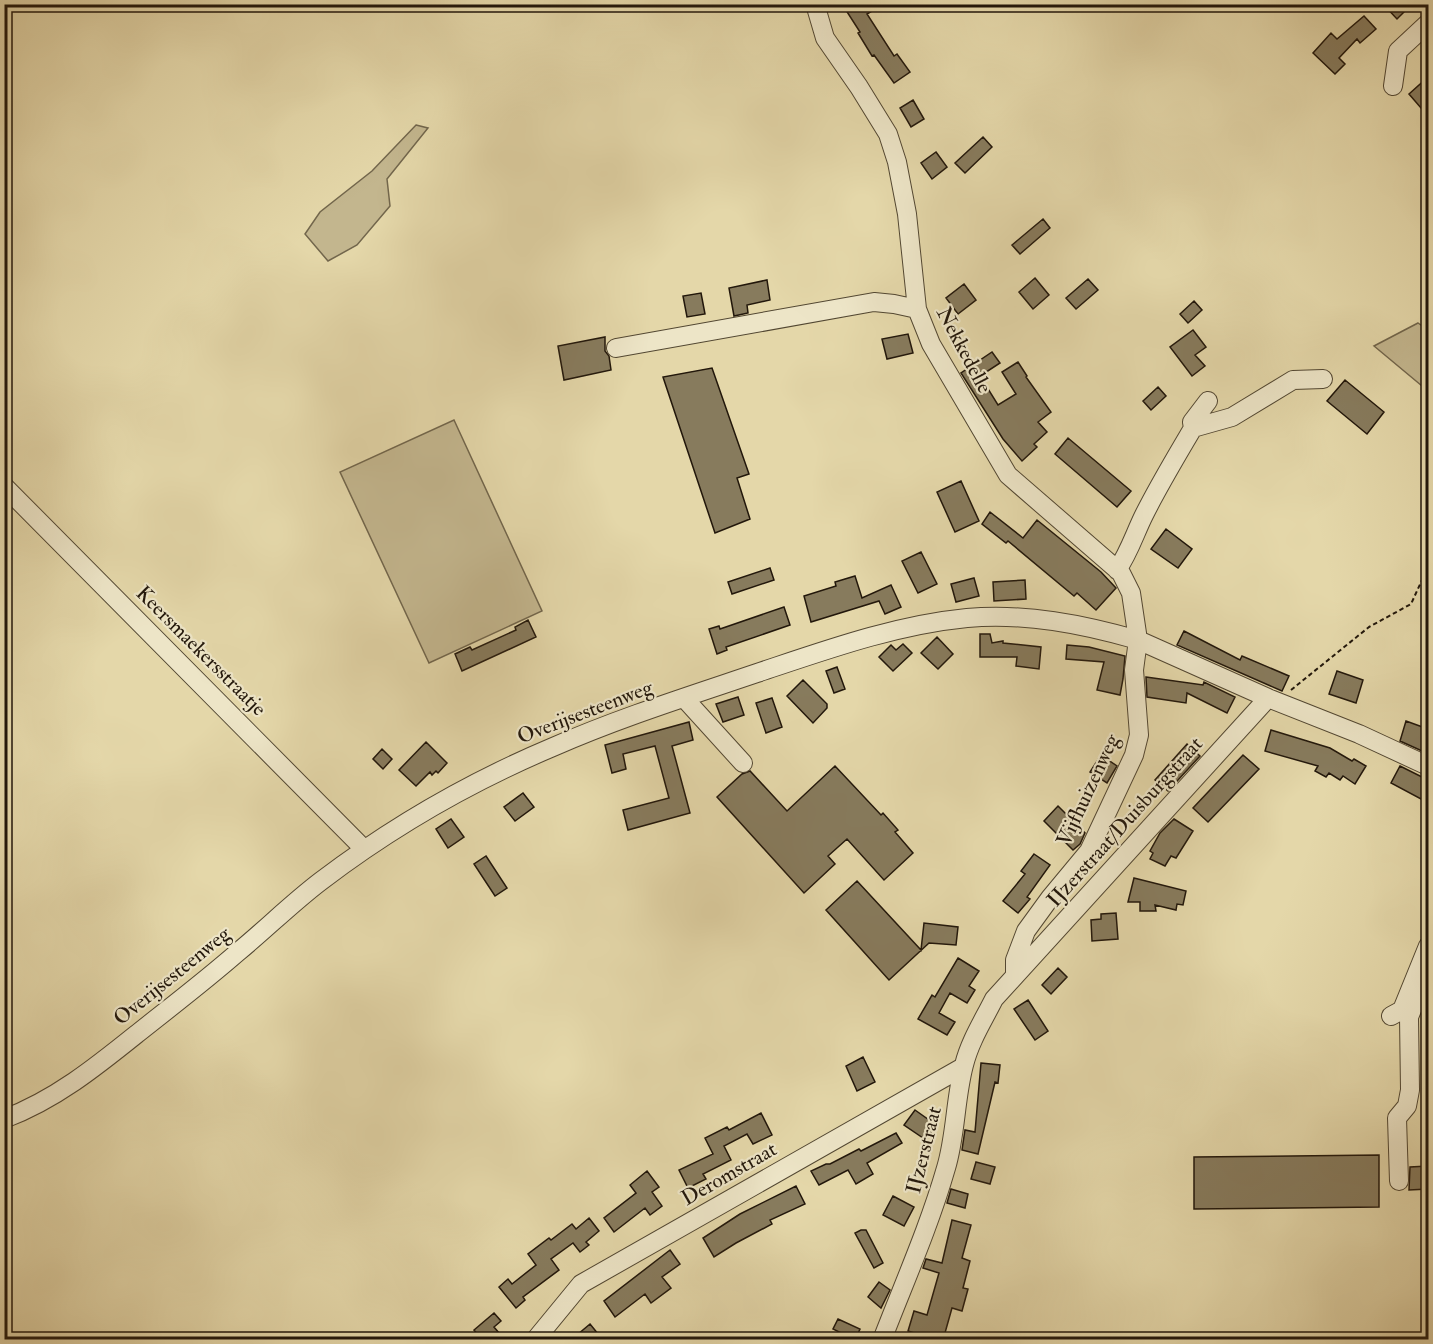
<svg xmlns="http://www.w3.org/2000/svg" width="1433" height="1344" font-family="'IM FELL Double Pica',serif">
<rect width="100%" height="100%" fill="#e4d7a9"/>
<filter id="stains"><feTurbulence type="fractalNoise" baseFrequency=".00333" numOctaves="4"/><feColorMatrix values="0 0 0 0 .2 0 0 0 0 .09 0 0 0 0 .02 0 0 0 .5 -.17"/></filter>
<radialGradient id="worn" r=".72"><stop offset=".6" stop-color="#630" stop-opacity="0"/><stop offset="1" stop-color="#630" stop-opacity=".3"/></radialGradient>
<path fill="#c3b68e" stroke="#72664c" stroke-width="1.5" d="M416,125L428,128L387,179L390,206L357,245L328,261L305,234L320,212L372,171Z
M1418,323L1428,330V391L1374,346Z
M454,420L542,611L429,663L340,472Z"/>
<path fill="#877b5d" stroke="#22170b" stroke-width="1.5" d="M842,4H867L872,11L867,14L894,56L897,54L910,72L894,83L874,55L872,56L858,33L860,32Z
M1383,4H1412L1397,19Z
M1364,16L1376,29L1360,43L1357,39L1339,58L1345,64L1335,74L1313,53L1331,33L1337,39Z
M1428,77V102L1421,108L1409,94Z
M913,100L924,119L911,127L900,108Z
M983,137L992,147L965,173L955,163Z
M936,152L947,167L932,179L921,163Z
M1043,219L1050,228L1020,254L1012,245Z
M1035,278L1049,295L1033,309L1019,292Z
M1088,279L1098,290L1076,309L1066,298Z
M767,280L770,300L747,305L748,313L734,316L729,288Z
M964,284L976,300L958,314L946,298Z
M701,293L705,314L687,317L683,296Z
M1194,301L1202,310L1188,323L1180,314Z
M1193,330L1206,347L1195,355L1205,366L1192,376L1170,347Z
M908,334L913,353L887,359L882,339Z
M605,337V351L609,356L611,370L564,380L558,346Z
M992,352L1000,363L980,376L998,405L1016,394L1002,372L1018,362L1027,376L1026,377L1051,412L1038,422L1047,432L1034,444L1037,447L1022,461L1003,439L961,373Z
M712,368L749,474L737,478L750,519L715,533L663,377Z
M1345,380L1384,412L1367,434L1327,401Z
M1158,387L1166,396L1151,410L1143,401Z
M1068,438L1131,491L1117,507L1055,454Z
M961,481L979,521L955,532L937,492Z
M990,512L1023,538L1037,520L1101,572L1116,588L1096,610L1077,593L1074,596L1008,541L1006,543L982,524Z
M1166,529L1192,549L1178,568L1151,549Z
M921,552L937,584L918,593L902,561Z
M770,568L774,580L732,594L728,582Z
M855,576L862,598L891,585L901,607L885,614L879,601L811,622L804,596L836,586L835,582Z
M974,578L979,596L956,602L951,584Z
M1025,580L1026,599L994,601L993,582Z
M784,607L790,625L726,647L727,650L717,654L709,629L719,626L720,629Z
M528,620L536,637L462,671L455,654L470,647L472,650L516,630L515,627Z
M1184,631L1240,660L1242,656L1289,676L1282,691L1177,645Z
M980,634H990L992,643L1003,641V643L1041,647L1039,669L1016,666L1017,657H980Z
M937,637L953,654L938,669L921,653Z
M903,644L912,653L893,671L879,657L891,645L896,650Z
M1067,645L1089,647L1125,656L1123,679L1120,695L1097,690L1104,662L1066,659Z
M837,667L845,689L834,693L826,671Z
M1337,671L1363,680L1356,703L1329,694Z
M1146,677L1203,685L1204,682L1235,697L1227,713L1187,693L1186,703L1147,697Z
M803,680L827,704V708L813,723L787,696Z
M738,697L744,715L723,722L716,704Z
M772,698L782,727L766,733L756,703Z
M1406,721L1428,729L1422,751L1400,741Z
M689,722L693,740L672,746L690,813L628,830L623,810L669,798L655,746L623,754L626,769L612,773L605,745Z
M1271,730L1330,748L1352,761L1354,759L1366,766L1355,784L1343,776L1340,780L1329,773L1326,777L1315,771L1318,766L1265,751Z
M426,742L447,763L438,773L436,771L432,775L430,772L416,786L399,770Z
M1187,744L1200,756L1168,791L1155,780Z
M382,749L392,759L383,769L373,759Z
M1101,755L1117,766L1107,783L1090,772Z
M1243,755L1259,769L1208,822L1193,808Z
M835,766L881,815L883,813L898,830L895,832L913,853L884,880L847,839L828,856L835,864L804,893L717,797L742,774L750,771L787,811Z
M1400,766L1428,780V785L1421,799L1391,783Z
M523,793L534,807L515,821L504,807Z
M1058,806L1085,833L1080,844L1073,850L1044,821Z
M451,819L464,837L448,848L436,829Z
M1174,819L1193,831L1176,858L1171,856L1165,866L1150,859L1153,853L1150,851L1160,833Z
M1034,854L1050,865L1027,897L1030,899L1018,913L1003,901L1025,874L1021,871Z
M486,856L507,888L495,896L474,864Z
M1134,878L1186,891L1183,905L1177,904L1176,910L1155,905L1156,911H1140V902H1128Z
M857,881L921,950L924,923L958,927L956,945L929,943L889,980L826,910Z
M1116,913L1118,939L1092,941L1091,920L1101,919V914Z
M958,958L979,971L969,986L975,990L967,1003L950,993L939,1013L955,1022L947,1035L918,1019L932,995L935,997Z
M1058,968L1067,977L1051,994L1042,985Z
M1028,1000L1048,1031L1035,1040L1014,1009Z
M863,1057L875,1082L857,1091L846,1066Z
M981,1063L1000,1065L998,1083L995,1082L978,1154L962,1150L965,1130L975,1132Z
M915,1110L936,1125L926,1140L904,1125Z
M761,1113L772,1135L753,1144L747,1134L724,1146L731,1160L703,1174L706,1179L688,1188L679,1170L713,1154L705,1138L727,1127L729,1130Z
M896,1133L902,1143L867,1163L873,1174L856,1184L848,1170L819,1185L811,1171L826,1164H830L859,1149L861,1151Z
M1379,1155V1207L1194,1209V1157Z
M976,1162L995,1167L990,1184L971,1179Z
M1428,1166V1189L1409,1190L1410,1167Z
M647,1171L659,1187L652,1192L662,1206L650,1215L645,1208L614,1232L604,1218L636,1193L630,1185Z
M796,1186L805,1204L770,1220L772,1224L736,1243L714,1257L703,1238L740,1214Z
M951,1189L968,1194L965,1208L947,1203Z
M893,1196L914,1207L904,1226L883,1215Z
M589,1218L599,1231L586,1242L589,1245L580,1252L573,1243L551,1259L559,1270L523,1297L525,1300L516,1308L499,1287L508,1279L512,1284L536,1265L528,1254L549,1238L551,1240L572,1224L576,1229Z
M952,1220L971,1225L962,1258L970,1261L963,1288L968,1289L962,1311L952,1308L943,1340H936L908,1331L914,1311L927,1315L939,1273L923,1268L926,1259L942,1263Z
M861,1230H866L883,1263L874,1268L855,1233Z
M670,1250L680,1264L662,1277L671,1288L651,1303L645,1294L615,1317L604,1301Z
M879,1282L890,1290L881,1308L868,1297Z
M494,1313L501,1321L494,1327L505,1340H482L474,1330Z
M838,1319L860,1329L855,1340L833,1329Z
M590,1324L603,1340H571Z"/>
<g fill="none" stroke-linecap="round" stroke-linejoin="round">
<g stroke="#524732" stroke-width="20">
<path id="minor" d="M815,4L825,38L859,87L888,134L897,162L907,214L917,309L931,344L1008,475L1121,573L1131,593L1138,640L1134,670L1139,735L1134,755L1089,851L1050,898L1026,931L1015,960V976
M1393,86L1398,51L1428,23
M616,348L874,302L894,304L917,309
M1193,428L1192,422L1208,401
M4,486L364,849
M1117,570C1129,553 1135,533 1144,515C1159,485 1176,457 1193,428L1232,417L1293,380L1323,379
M684,698L743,763
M1391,1016L1402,1010L1428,946
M4,1119C55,1100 97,1066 138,1033C172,1006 206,980 238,952C266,929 292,903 321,881C392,827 470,782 553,747C619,718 689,696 757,673C826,650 895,625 967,618C1026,613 1082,624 1138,640L1268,698L1359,734L1428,766
M1399,1181L1397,1118L1407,1106L1410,1090L1409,1017L1428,971
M535,1340L581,1284L963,1067
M882,1340C904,1283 929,1227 946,1168C956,1135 955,1099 964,1065C970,1041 983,1021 994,999L1268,698"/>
</g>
<path stroke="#22170b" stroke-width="2" stroke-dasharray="4.5 3" stroke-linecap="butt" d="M1291,690L1369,627L1411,604L1428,567"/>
<use href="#minor" stroke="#ede5c7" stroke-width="18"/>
</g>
<g text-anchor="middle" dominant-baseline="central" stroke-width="4.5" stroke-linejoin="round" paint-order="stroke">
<g font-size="21" fill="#22170b" stroke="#ede5c7">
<text transform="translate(964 350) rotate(62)">Nekkedelle</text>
<text transform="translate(201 651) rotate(45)">Keersmaekersstraatje</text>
<text transform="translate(585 712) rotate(-21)">Overijsesteenweg</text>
<text transform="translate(1088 790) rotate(-65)">Vijfhuizenweg</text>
<text transform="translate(1125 822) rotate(-48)">IJzerstraat/Duisburgstraat</text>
<text transform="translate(172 976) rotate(-39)">Overijsesteenweg</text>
<text transform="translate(924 1150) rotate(-76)">IJzerstraat</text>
<text transform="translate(729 1174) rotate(-30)">Deromstraat</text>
</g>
</g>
<rect width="1433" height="1344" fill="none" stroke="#e4d7a9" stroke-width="24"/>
<rect x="6" y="6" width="1421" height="1332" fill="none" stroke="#22170b" stroke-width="3"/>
<rect x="12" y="12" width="1409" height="1320" fill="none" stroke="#22170b" stroke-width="1.5"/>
<rect width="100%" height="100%" filter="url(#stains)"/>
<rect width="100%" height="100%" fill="url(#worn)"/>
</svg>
